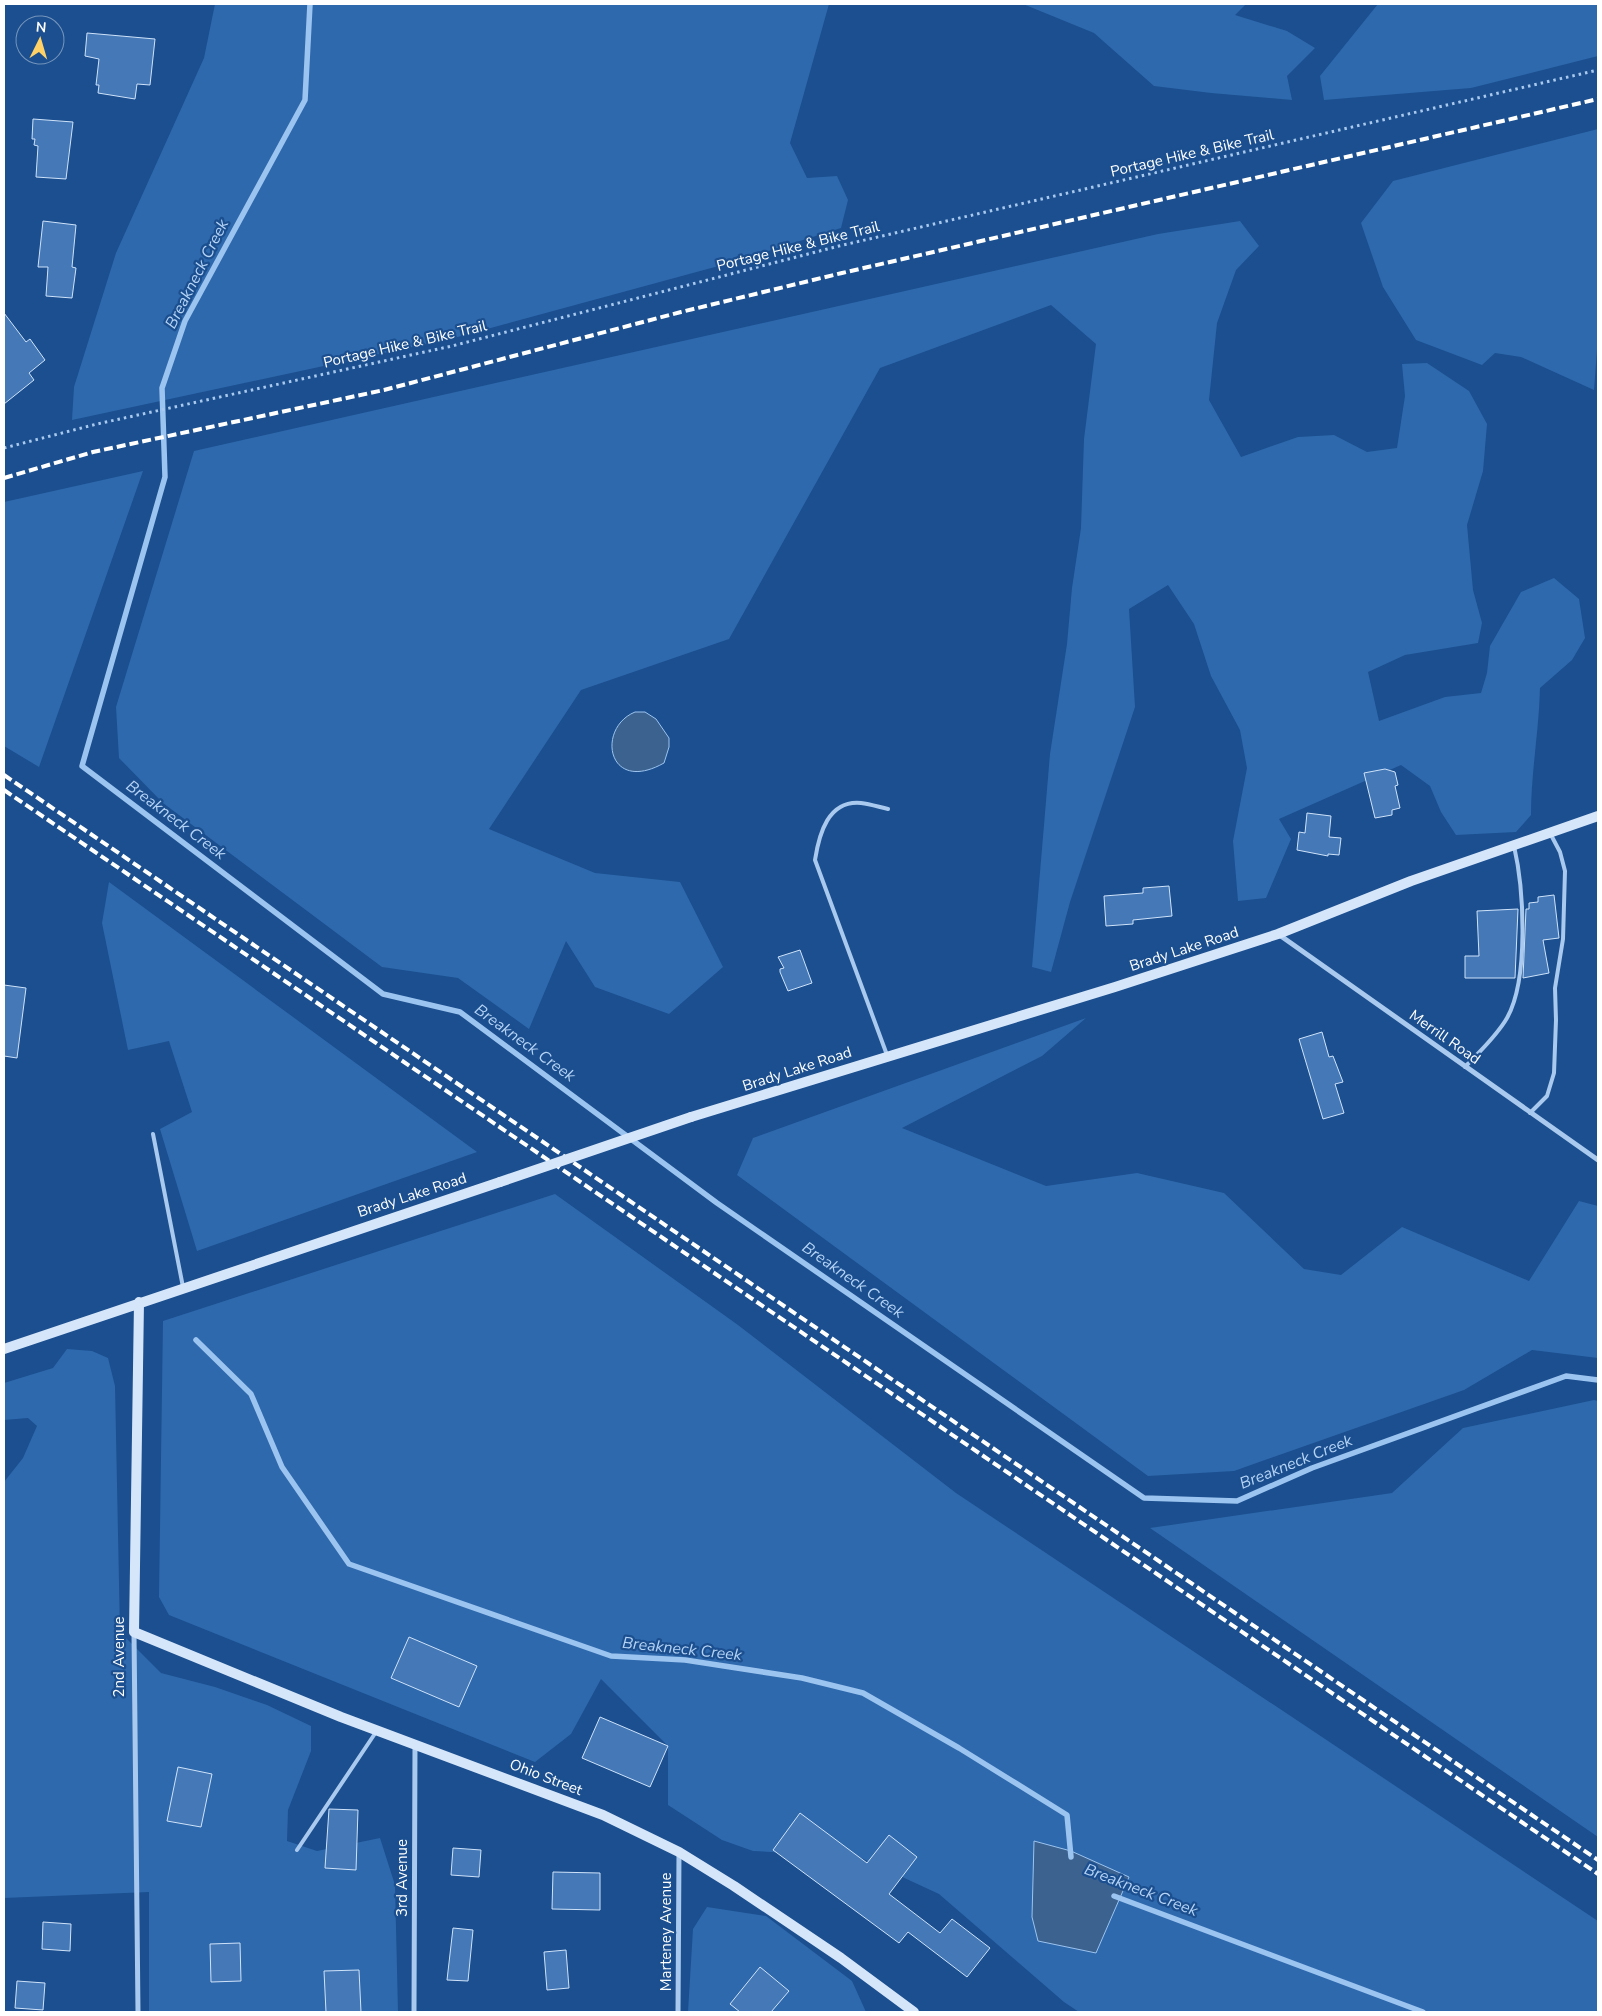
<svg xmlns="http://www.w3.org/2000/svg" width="1602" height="2016" font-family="'Nunito Sans',sans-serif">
<rect width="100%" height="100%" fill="#1b4f8f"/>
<path fill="#2e69ad" d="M215,4H829L790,143L807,178L837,176L848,200L841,228L737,261L454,338L72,420L74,387L116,253L204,58Z
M1023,4H1246L1235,15L1287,31L1315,48L1287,76L1292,100L1211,93L1154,86L1094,33Z
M1378,4H1598V56L1471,88L1324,100L1320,76Z
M1598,129V336L1594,390L1521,357L1495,353L1482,365L1416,340L1383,287L1361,223L1393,181Z
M1240,221L1259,246L1236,270L1217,323L1209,400L1241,457L1298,437L1334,435L1367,452L1397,448L1405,396L1402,364L1427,363L1469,391L1487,424L1483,471L1467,525L1473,590L1482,623L1478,643L1405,655L1368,672L1379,721L1445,697L1481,693L1487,673L1490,646L1521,592L1554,578L1579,599L1585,638L1572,660L1540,688C1539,731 1531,772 1531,815L1516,832L1456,835L1441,812L1430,786L1401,765L1279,819L1291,839L1266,898L1238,901L1233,841L1247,768L1240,730L1211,676L1194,624L1168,585L1129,609L1135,707L1070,902L1051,972L1032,967L1050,754L1067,644L1072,588L1081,528L1084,439L1096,344L1051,305L880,368L729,639L581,690L489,829L595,873L680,882L723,967L669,1014L595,987L566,941L529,1029L458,978L382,967L163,803L119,758L116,707L194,451L1158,234Z
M143,471L39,767L4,746V502Z
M109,882L477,1152L197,1251L160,1129L192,1112L169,1041L128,1050L102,923Z
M1086,1018L1042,1056L902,1128L1046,1186L1137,1173L1224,1193L1304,1269L1341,1275L1402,1227L1529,1281L1579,1201L1598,1206V1358L1532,1350L1464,1390L1234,1471L1148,1476L737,1175L753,1138Z
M555,1194L738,1325L956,1493L1598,1921V2012H1079L1064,2002L939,1894L859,1857L753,1851L722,1840L668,1805V1746L601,1679L571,1734L535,1762L169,1615L159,1597L163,1321Z
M67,1349L92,1351L108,1358L115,1386L120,1632L161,1673L215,1687L267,1705L311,1726V1751L288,1810L287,1841L317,1851L380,1838L395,1885L398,2012H149V1892L4,1898V1482L23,1458L37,1426L28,1418L4,1420V1383L53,1368Z
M1594,1400L1598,1401V1837L1150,1528L1392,1493L1463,1428Z
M707,1907L766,1916L852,1981L866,2012H688L693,1929Z"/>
<path fill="#3c6290" stroke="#9cc4f0" d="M635,712H645L656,719L669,738V747L664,763C607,795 596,728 635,712Z
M1034,1841L1071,1851L1129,1877L1096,1953L1038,1941L1032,1917Z"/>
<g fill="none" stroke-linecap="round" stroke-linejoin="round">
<path stroke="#9cc4f0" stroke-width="5.5" d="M310,4L305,100L185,321L162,388L165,477L82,766L383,994L460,1012L717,1203L1144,1498L1237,1501L1312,1468L1566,1376L1598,1380
M196,1340L251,1394L282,1467L349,1564L611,1656L685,1660L802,1678L863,1693L959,1748L1067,1815L1071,1857
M1114,1896L1423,2012"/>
</g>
<path fill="#4478b7" stroke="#cfe3fa" d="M87,33L155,39L150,85L137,84L135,99L98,93L99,85H96L99,59L85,56Z
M33,119L73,122L66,179L36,177L38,146L34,145L35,139H32Z
M43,221L76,225L72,267L76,268L72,298L46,296L48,267H38Z
M4,313L26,342L30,339L45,360L29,373L34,380L4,404Z
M1385,769L1395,772L1398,785L1395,786L1400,808L1392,810V815L1375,818L1364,773Z
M1307,813L1331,816L1329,837L1341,838L1339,855L1328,854V856L1297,850L1299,832L1305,833Z
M1169,886L1172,916L1133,920V924L1106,926L1104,896L1143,893V888Z
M1554,895L1559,938L1543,940L1549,973L1523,978L1526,909H1529V903L1538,902V897Z
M1518,909L1515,978H1465V956H1479L1477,911Z
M800,950L812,983L788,991L780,972V969L784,968L778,957Z
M4,985L26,988L17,1058L4,1056Z
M1322,1032L1329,1057L1333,1056L1343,1082L1335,1084L1344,1113L1323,1119L1299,1039Z
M409,1637L477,1666L459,1707L391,1678Z
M600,1717L668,1746L650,1787L582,1758Z
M178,1767L212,1774L201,1827L167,1821Z
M329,1809L358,1810L356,1870L325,1868Z
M800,1813L867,1863L889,1835L917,1857L889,1894L940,1933L952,1919L990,1948L967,1977L908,1932L899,1943L773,1850Z
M453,1848L481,1850L479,1877L451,1875Z
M553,1872L600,1873V1910L552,1909Z
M43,1922L71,1924L70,1951L42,1949Z
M453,1928L473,1930L468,1981L447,1980Z
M240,1943L241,1981L211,1982L210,1944Z
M566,1950L569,1988L547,1990L544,1952Z
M760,1967L789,1991L771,2012H740L730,2004Z
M359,1970L361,2012H326L324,1971Z
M17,1981L45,1983L43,2010L15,2008Z"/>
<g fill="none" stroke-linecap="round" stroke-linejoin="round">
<path stroke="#a9c9ee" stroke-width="3" stroke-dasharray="2.5 4" stroke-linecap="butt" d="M4,448L97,424L452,346L839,246L1598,70"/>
<path stroke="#a9c9ee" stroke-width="4" d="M887,1055L815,860C819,834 828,800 861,803C870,804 879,807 888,809
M1465,1067C1479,1052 1496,1037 1507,1018C1529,979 1524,889 1514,846
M1530,1113L1547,1096L1554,1073L1556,1020L1555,988L1563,939L1565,871L1560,852L1550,833
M153,1134L183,1287
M297,1850L376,1732"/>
<path stroke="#a9c9ee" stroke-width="5" d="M1278,934L1598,1160
M134,1633L138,2012
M414,2012L415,1745
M678,2012L679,1853"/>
<path stroke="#d6e6fa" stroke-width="10" d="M691,1117L1115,987L1278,934L1411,881L1598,816
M139,1302L134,1632L341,1717L603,1815L679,1852L734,1886L841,1958L914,2012
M4,1349L500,1182"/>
<path stroke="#fff" stroke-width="4" stroke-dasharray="9 4" stroke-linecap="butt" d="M4,478L93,452L384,390L681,312L842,273L1598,99
M4,775L1598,1860
M4,790L1598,1874"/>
<path stroke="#d6e6fa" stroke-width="10" d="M500,1182L691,1117"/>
</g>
<g text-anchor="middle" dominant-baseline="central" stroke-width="4.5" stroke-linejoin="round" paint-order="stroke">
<g font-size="15" fill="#fff" stroke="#1b4f8f">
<text transform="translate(1192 153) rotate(-13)">Portage Hike &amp; Bike Trail</text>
<text transform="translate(798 246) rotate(-14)">Portage Hike &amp; Bike Trail</text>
<text transform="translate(405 344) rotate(-13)">Portage Hike &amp; Bike Trail</text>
<text transform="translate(1184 949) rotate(-18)">Brady Lake Road</text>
<text transform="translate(1445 1037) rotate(35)">Merrill Road</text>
<text transform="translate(797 1069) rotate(-18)">Brady Lake Road</text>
<text transform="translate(412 1195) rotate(-18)">Brady Lake Road</text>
<text transform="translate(119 1657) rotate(-90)">2nd Avenue</text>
<text transform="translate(546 1777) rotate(21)">Ohio Street</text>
<text transform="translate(402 1878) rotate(-90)">3rd Avenue</text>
<text transform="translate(666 1932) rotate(-90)">Marteney Avenue</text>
</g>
<g font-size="16" font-style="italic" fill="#b5d3f5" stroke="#1b4f8f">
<text transform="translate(197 274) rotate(-63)">Breakneck Creek</text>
<text transform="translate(176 820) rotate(37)">Breakneck Creek</text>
<text transform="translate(525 1043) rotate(36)">Breakneck Creek</text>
<text transform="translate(853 1280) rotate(35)">Breakneck Creek</text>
<text transform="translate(1296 1462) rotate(-22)">Breakneck Creek</text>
<text transform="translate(682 1649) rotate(6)">Breakneck Creek</text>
<text transform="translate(1141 1890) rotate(21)">Breakneck Creek</text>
</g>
</g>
<rect width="1602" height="2016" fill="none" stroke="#ffffff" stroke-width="10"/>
<g transform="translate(40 40) rotate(5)"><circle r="24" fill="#1b4f8f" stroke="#7695bc"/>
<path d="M0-4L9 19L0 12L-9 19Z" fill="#ffd166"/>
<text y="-8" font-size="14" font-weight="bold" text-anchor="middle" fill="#ffffff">N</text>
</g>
</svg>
